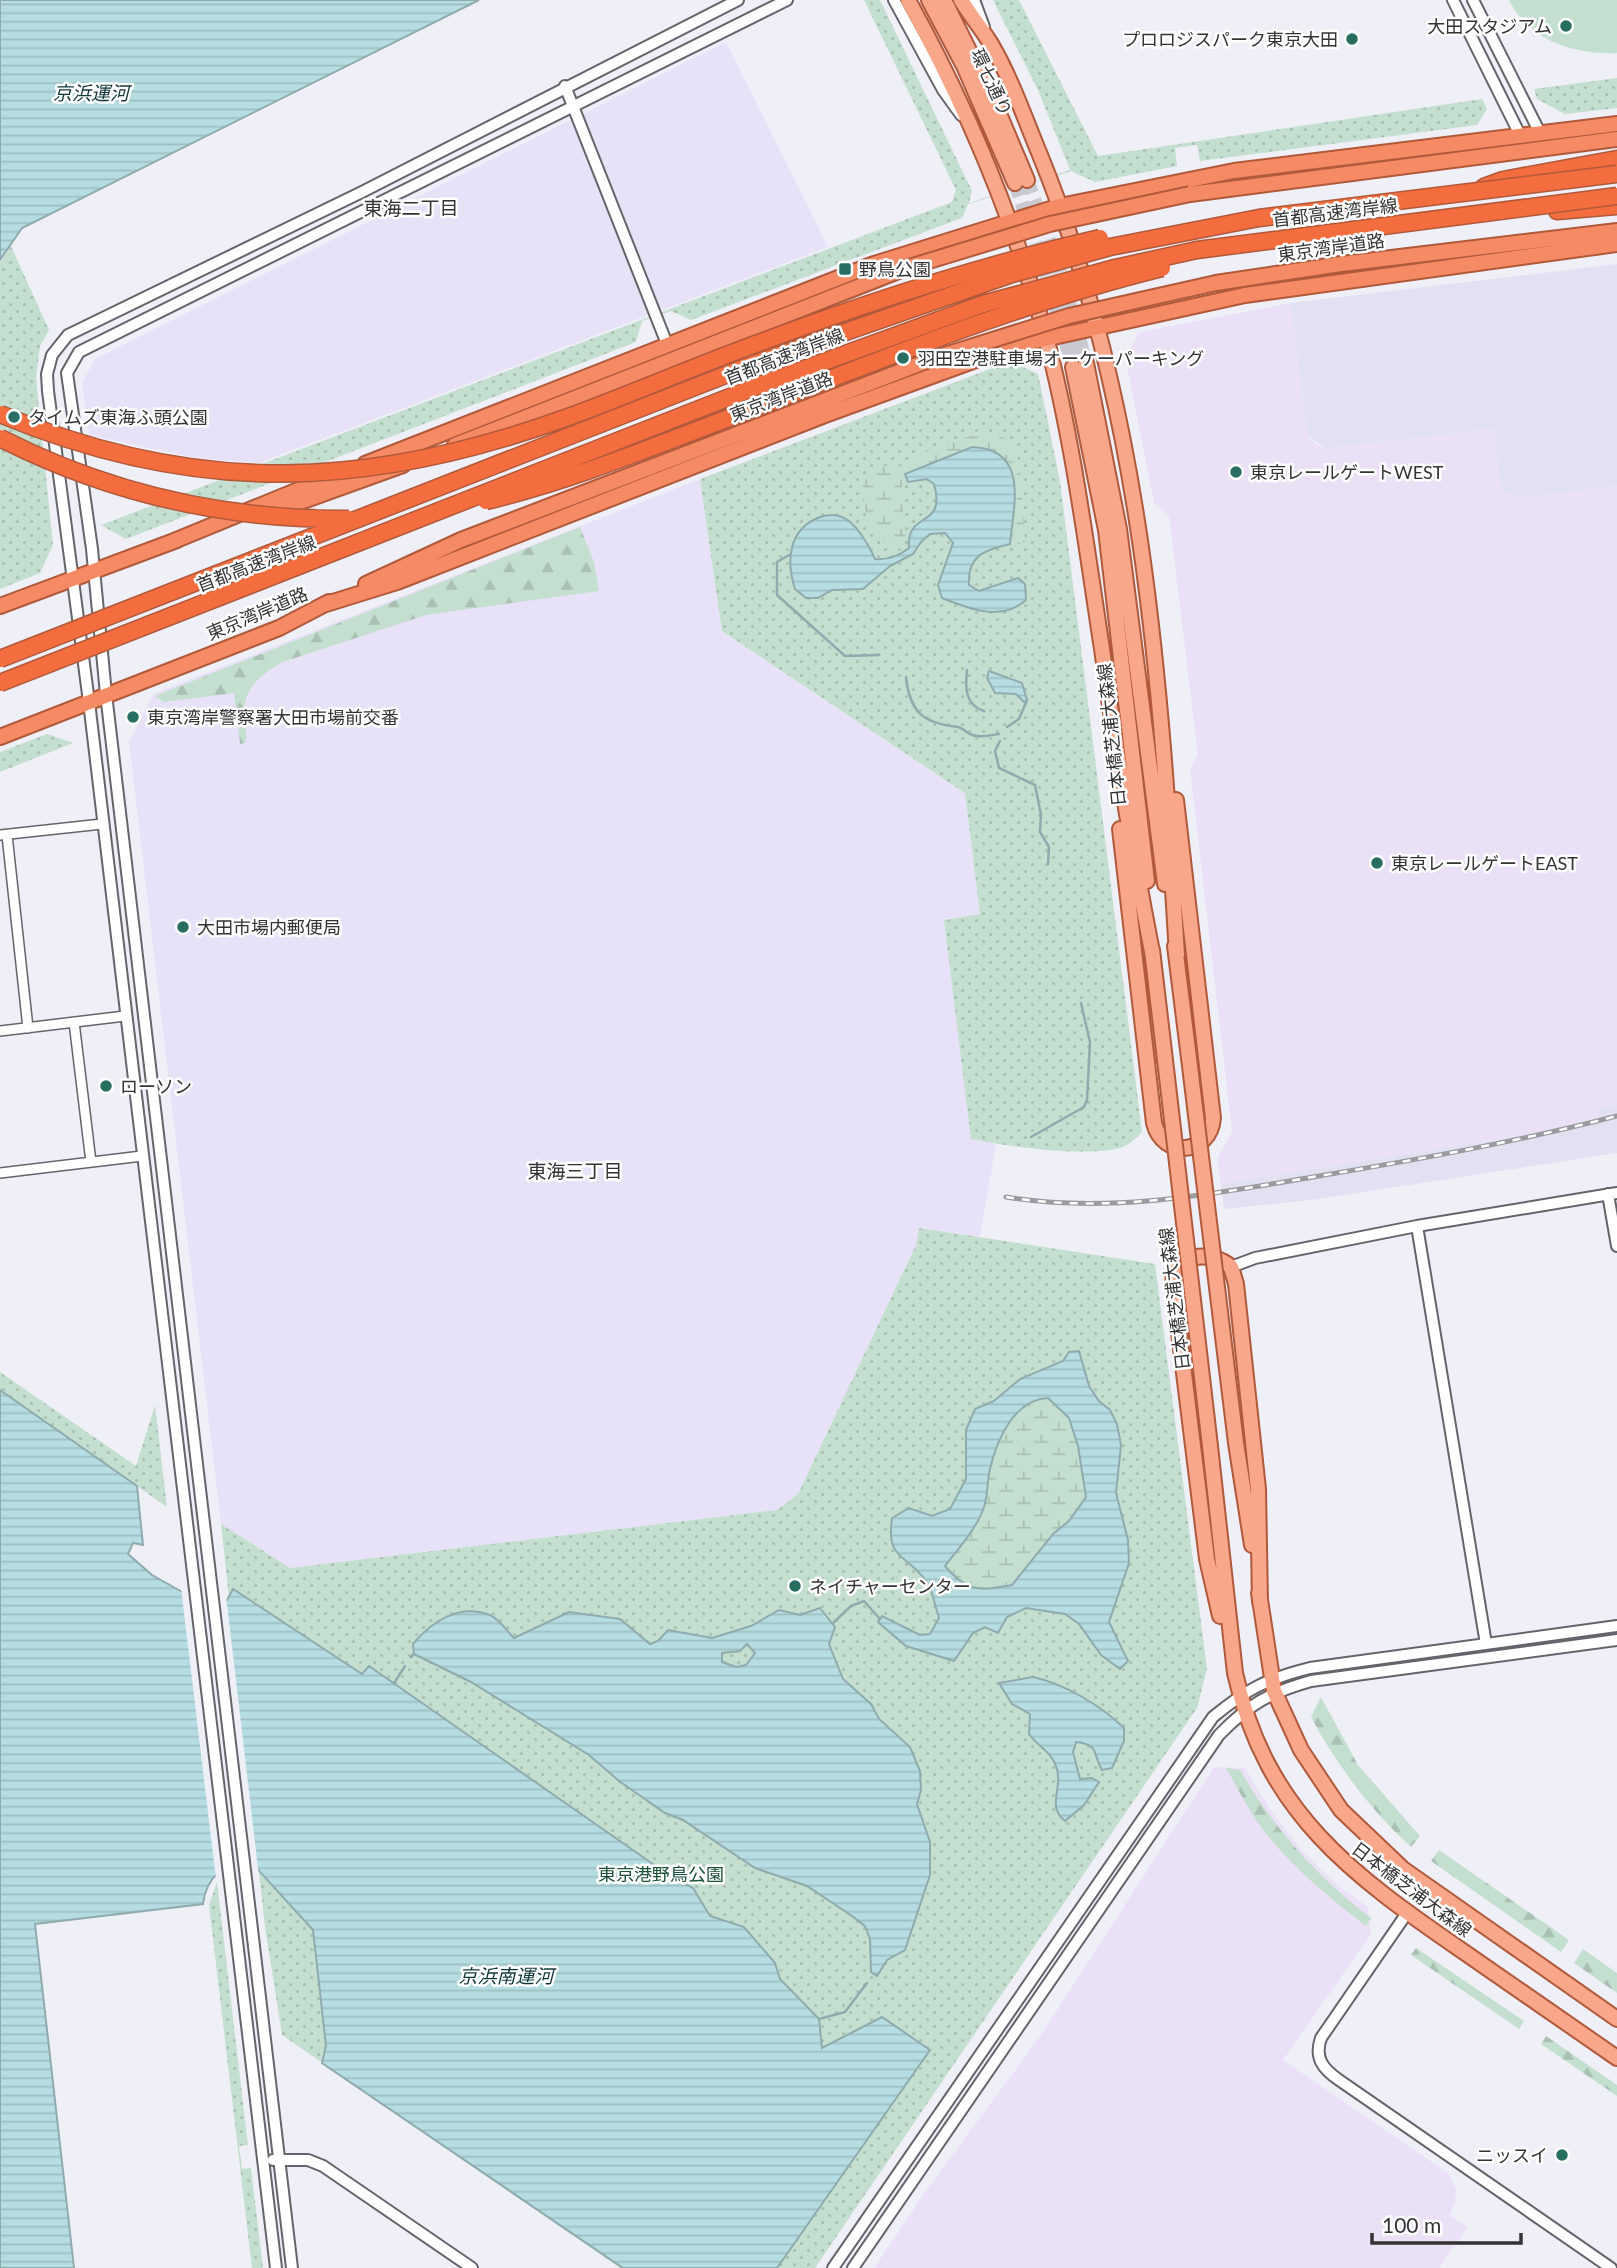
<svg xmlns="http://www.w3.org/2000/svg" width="1617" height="2268" font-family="Lato,'Noto Sans JP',sans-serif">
<defs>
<pattern id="grass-dots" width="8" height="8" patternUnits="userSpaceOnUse" patternTransform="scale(1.75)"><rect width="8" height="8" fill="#c4dfcf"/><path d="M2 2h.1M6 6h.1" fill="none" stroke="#a9c0b2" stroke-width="1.8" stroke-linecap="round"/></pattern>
<pattern id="forest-firs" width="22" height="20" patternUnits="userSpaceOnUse" patternTransform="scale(1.75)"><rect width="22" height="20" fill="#c4dfcf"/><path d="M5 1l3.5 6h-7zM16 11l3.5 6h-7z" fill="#a9c0b2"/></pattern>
<pattern id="wetland-marsh" width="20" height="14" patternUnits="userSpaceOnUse" patternTransform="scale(1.75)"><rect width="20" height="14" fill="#c4dfcf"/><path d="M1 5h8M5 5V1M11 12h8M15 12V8" fill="none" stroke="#a9c0b2"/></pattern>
<pattern id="water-rules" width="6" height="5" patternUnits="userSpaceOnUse" patternTransform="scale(1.75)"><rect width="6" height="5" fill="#b6dee2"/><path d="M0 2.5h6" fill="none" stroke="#9dbfc2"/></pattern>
</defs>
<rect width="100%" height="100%" fill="#efeff8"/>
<path fill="#e8e2f8" d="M726,42L828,247L259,463L196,458L89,435L82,383L95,359Z
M700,479L722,631L965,792L980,914L945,919L971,1139L996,1144L980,1237L919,1228L916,1245L798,1494L777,1510L290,1568L221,1524L129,742L153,694Z"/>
<path fill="#eae1f6" d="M1291,303L1307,434L1317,445L1324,448L1494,429L1501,488L1517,498L1617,486V1104L1601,1107L1599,1117L1543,1132L1221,1184L1217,1159L1232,1132L1190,769L1198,755L1169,516L1154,503L1125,356L1140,332Z
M1214,1767L1245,1768L1271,1811L1303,1852L1341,1888L1368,1907L1371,1934L1283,2060L1448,2173L1456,2189L1455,2203L1449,2215L1468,2227L1439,2268H874L928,2188L1039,2038Z"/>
<path fill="#e2e1f2" d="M1617,264V486L1517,498L1501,488L1494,429L1324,448L1307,434L1291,303Z
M1617,1104V1153L1311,1200L1224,1209L1221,1184L1543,1132L1598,1118L1601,1107Z"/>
<path fill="url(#grass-dots)" d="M864,0H880L972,191L969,203L1070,170L1038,90L993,0H1019L1098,156L1482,99L1487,109L1477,125L1200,161L1197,145L1175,148L1177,166L1095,182L1071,171L968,204L962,218L691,320L671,311L642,321L636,342L126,539L101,525L952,202L956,190Z
M1617,78V108L1565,114L1537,99L1534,89Z
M11,246L49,330L40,346L36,378L53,545L40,573L0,589V263Z
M1011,361L1038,374L1060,481L1142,1132C1137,1137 1131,1143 1125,1146C1096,1159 1004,1146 971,1139L944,920L980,914L965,793L722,631L700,479Z
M47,734L73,743L0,772V752Z
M919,1228L1155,1264L1207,1669L1197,1708L815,2268H620L282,2035L265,1927L221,1524L290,1568L777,1510L798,1494L916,1245Z
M0,1372L136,1466L155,1405L167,1507L0,1390Z
M217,1882L248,2145L239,2146L242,2169L251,2168L263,2268H252L209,1905Z"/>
<path fill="url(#forest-firs)" d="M580,527L594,562L599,591L426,615L283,662C265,672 246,685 244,709C243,720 249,732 245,743L240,744L234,693L164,702L155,696Z
M1321,1697L1358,1765L1420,1836L1411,1847C1369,1808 1338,1767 1311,1717Z
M1226,1768L1240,1770C1275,1830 1316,1876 1371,1918L1366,1926C1327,1896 1285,1862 1256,1820C1245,1804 1236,1785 1226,1768Z
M1439,1850L1569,1940L1561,1952L1431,1861Z
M1416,1948L1524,2021L1519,2029L1411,1955Z
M1583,1949L1617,1973V1993L1574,1963Z
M1546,2036L1617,2085V2096L1541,2044Z"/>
<path fill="url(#wetland-marsh)" d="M993,434L1011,440L1020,466L1025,542L1010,544C1013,515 1020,481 1003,454L958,451L941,462L905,474C895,499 912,524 902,549C863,539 866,514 862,479C876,464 886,464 907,467L928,451L973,435Z
M1048,1398L1069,1418L1078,1446L1086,1497L1069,1521L1053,1534L1012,1585C978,1590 968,1592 945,1566C950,1559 958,1552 962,1545C988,1505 988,1403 1048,1398Z"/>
<path fill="#c4dfcf" d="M1509,0H1617V53C1575,55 1529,41 1509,0Z"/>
<path fill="url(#water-rules)" stroke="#8fabae" stroke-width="2" fill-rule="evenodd" d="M0,0H479L22,228L0,260Z
M972,447C1029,449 1014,504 1010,544C984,550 967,556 969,585L979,591L1018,578L1025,584L1026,600C1002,622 969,609 942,598L938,585L953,543L945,533L930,534L921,542L913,554L890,566L863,589L832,590L818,598H806L795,589C786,561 788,529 820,517C827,515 835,514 842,517C856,522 869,546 875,559C887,560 899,556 909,548C906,509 947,530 934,484L927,479L908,482L905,474Z
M989,671L1022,683L1027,700L1024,702L1016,694L995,693L987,678Z
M1079,1351L1089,1386L1099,1401L1110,1410L1117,1424L1121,1445L1116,1493L1128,1540L1129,1563L1109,1622L1128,1661L1120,1669L1101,1655L1079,1624L1065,1614L1026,1608L1007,1617L998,1633L985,1627L973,1633L954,1661L906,1646L878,1622L882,1616L920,1635L930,1634L939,1618C935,1607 933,1590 926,1581C906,1553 886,1561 892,1518L909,1508L932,1516L950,1509L966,1479V1430L975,1409L994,1401L1020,1379L1063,1361L1069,1352ZM1048,1398L1069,1418L1078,1446L1086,1497L1069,1521L1053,1534L1012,1585C979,1591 967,1592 945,1566C959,1548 977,1528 984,1507C988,1495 987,1481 990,1469C997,1439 1014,1400 1048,1398Z
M0,1390L137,1486L143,1545L133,1543L128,1554L152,1575L220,1613L233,1589L362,1674L369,1666L670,1876L693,1888L710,1916L744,1927L775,1963L780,1979L819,2019L822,2048L882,2017L930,2050L777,2268H623L322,2063L326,2046L313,1930L250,1861C224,1862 206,1878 203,1904L35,1924L74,2268H0Z
M820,1608L835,1627L829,1644L843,1679L871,1704L879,1719L910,1747L920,1771L921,1790L917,1804L930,1842V1875L905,1950L887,1960L877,1976L871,1972L870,1939L865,1926L852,1916L807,1886L755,1868L683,1820L665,1813L619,1781L589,1755L471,1682L414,1654L413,1644C432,1621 460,1603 490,1615C499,1619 507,1631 514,1638L569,1612L620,1619L650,1644L658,1641L668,1630L712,1638L751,1626L779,1610L800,1615ZM747,1644L755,1653L746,1665L736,1667L722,1662V1653L740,1651Z
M1033,1677C1065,1684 1100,1705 1124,1728V1741L1112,1768L1102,1770C1092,1754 1101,1745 1076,1742L1073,1752L1080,1779L1092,1778L1099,1782L1084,1805L1065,1821C1046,1806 1063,1789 1057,1769C1052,1751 1038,1747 1029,1734L1030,1714L1012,1704L999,1683Z"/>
<path fill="#efeff8" d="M181,1588L219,1609L226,1595L259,1877L249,1865H234L216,1879Z"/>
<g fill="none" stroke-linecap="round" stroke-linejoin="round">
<path stroke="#8fabae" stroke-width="2.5" d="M789,555L777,562V595L845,656L879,655
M967,670C965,688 965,705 984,711
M906,677C910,714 924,723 958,727C963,728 967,733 972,735C981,738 991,735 999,734
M1007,727L1019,719L1027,700
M1000,741L995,751L999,768L1035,785L1041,815L1040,832L1049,847L1048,864
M1031,1137L1084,1107L1087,1100L1090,1042L1081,1003
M833,1623L851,1606L864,1601L880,1619
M411,1657L414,1654
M394,1683L405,1666
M819,2019L845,2012L867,1983"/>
<path stroke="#c9c9d1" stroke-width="14" stroke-dasharray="14 7" stroke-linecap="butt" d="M1027,180L1060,271L1086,363
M1015,183L1046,274L1073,367"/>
<g stroke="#64646b" stroke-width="12">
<path id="minor" d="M0,835L102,824
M7,835L28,1028
M74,1022L91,1162
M0,1031L125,1016
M0,1173L142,1156"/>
</g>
<g stroke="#64646b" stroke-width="14">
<path id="tertiary" d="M894,0L943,90L961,115
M974,0L984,27
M1453,0L1520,135
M1473,0L1540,133
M565,86L667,344
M1608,1194L1617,1246
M1417,1226L1486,1644
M1231,1267L1255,1258L1417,1226L1617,1193
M1407,1913L1321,2038C1314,2058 1323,2069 1339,2080L1611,2268
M273,2160H308L323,2166L472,2268
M276,2268L89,702L48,391L47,374L52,355L68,335L362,192L738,0
M292,2268L106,694L92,549L67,373L79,352L787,0
M833,2268L1213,1717C1247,1689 1266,1679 1310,1668L1617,1626
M853,2268L1219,1735C1249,1704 1269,1693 1311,1681L1617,1640"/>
</g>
<g stroke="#b0593b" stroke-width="18">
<path id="primary" d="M908,0C967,107 1014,219 1046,337C1073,440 1086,545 1102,649C1116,753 1133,855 1153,957
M929,0L964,66L1015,183
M944,0L992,97L1027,180
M961,0C970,15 982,29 991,44C1011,78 1025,119 1040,155C1143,407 1161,686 1177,955
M1086,363L1119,529L1165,884
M1073,367L1106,530L1147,881
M1120,829L1154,1123C1163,1159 1210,1155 1213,1118L1176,800
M1175,946L1189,1058
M1152,950L1165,1060
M1236,1443L1252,1545
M1210,1446L1235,1673C1266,1813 1352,1875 1464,1952C1515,1987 1566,2023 1617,2058
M1259,1593L1274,1691L1301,1750L1341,1810L1403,1869L1617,2019
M1220,1616L1207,1559L1173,1284C1174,1252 1211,1250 1231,1267L1236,1284L1258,1489L1260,1602"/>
</g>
<g stroke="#b0593b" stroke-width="18">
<path id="trunk" d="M1190,194L1617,139
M1216,283L1341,264L1617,231
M455,445L906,268
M365,464L874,264L1060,206L1234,171L1617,124
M267,514L403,465
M169,543L342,472
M366,584L461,540L935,358
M323,605L397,582L825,415L1017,345L1245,295L1617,244
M0,606L177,540
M0,737L279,628L329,602"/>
</g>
<g stroke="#b0593b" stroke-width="19">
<path id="motorway" d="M1484,187L1503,180L1617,159
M1557,211L1617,206"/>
</g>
<use href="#minor" stroke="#fff" stroke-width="9"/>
<use href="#tertiary" stroke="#fff" stroke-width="10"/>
<use href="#primary" stroke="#f8a78b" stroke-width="14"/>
<use href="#trunk" stroke="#f68a64" stroke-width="14"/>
<use href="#motorway" stroke="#f46d3e" stroke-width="16"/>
<g stroke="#9a9aa0" stroke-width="5">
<path id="rail" d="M1006,1197C1109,1214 1212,1194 1313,1177C1415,1160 1517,1142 1617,1116"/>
</g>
<use href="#rail" stroke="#fff" stroke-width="2.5" stroke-dasharray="8" stroke-linecap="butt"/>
<g stroke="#b0593b" stroke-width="18" stroke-linecap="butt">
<path id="primary-bridge" d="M1189,1058L1236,1443
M1165,1060L1210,1446"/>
</g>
<g stroke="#b0593b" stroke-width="18" stroke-linecap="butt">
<path id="trunk-bridge" d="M906,268L1050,224L1190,194
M935,358L1069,316L1216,283"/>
</g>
<g stroke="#b0593b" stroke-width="19" stroke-linecap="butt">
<path id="motorway-bridge" d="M0,414C199,497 371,489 571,416C636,392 700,364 764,341C874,300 987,264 1100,238
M0,438C110,494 226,520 349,519
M486,501C569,481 647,449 726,419C871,364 1012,305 1162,268
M0,659L756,363L1012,274L1110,247L1259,218L1617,174
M0,683L763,384L983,304L1115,268L1197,250L1617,196"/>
</g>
<use href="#primary-bridge" stroke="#f8a78b" stroke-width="14"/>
<use href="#trunk-bridge" stroke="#f68a64" stroke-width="14"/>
<use href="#motorway-bridge" stroke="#f46d3e" stroke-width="16"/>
</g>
<g fill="#286e62" stroke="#fff" stroke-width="2.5">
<circle cx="1566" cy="26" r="7"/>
<circle cx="1352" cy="39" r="7"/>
<rect x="838" y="262" width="14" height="14" rx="3.5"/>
<circle cx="903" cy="358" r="7"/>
<circle cx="14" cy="417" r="7"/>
<circle cx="1236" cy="472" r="7"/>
<circle cx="133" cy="717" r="7"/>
<circle cx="1377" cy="863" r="7"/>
<circle cx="183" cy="927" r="7"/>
<circle cx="106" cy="1086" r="7"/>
<circle cx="795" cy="1586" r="7"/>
<circle cx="1562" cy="2155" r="7"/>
</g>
<g text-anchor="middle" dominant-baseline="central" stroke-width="5" stroke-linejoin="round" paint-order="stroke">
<g font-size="18" fill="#333336" stroke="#fff" text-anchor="start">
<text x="1552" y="26" text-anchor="end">大田スタジアム</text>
<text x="1338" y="39" text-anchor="end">プロロジスパーク東京大田</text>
<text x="859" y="269">野鳥公園</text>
<text x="917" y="358">羽田空港駐車場オーケーパーキング</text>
<text x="28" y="417">タイムズ東海ふ頭公園</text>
<text x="1250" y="472">東京レールゲートWEST</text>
<text x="147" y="717">東京湾岸警察署大田市場前交番</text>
<text x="1391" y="863">東京レールゲートEAST</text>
<text x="197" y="927">大田市場内郵便局</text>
<text x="120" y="1086">ローソン</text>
<text x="809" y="1586">ネイチャーセンター</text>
<text x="1548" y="2155" text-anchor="end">ニッスイ</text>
</g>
<g font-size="18" fill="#333336" stroke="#fff">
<text transform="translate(992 82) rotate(65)">環七通り</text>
<text transform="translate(1335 212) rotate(-7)">首都高速湾岸線</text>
<text transform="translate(1331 247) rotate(-8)">東京湾岸道路</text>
<text transform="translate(784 356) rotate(-21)">首都高速湾岸線</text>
<text transform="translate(781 396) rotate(-21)">東京湾岸道路</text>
<text transform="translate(256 563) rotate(-21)">首都高速湾岸線</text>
<text transform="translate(257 613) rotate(-23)">東京湾岸道路</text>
<text transform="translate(1111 735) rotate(-96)">日本橋芝浦大森線</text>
<text transform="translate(1174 1299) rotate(-97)">日本橋芝浦大森線</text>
<text transform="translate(1412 1889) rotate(37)">日本橋芝浦大森線</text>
</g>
<g font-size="18" fill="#195037" stroke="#fff">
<text x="661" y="1874">東京港野鳥公園</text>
</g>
<g font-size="19" font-style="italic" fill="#0f363a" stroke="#fff">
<text x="91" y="92">京浜運河</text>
<text x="506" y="1975">京浜南運河</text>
</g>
<g font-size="19" fill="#333336" stroke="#fff">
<text x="411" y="207">東海二丁目</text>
<text x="575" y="1170">東海三丁目</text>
</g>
</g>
<path d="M1372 2233v10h149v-10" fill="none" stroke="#333336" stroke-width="3.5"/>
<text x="1382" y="2233" font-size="21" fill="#333336" stroke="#ffffff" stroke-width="5" paint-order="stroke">100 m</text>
</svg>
